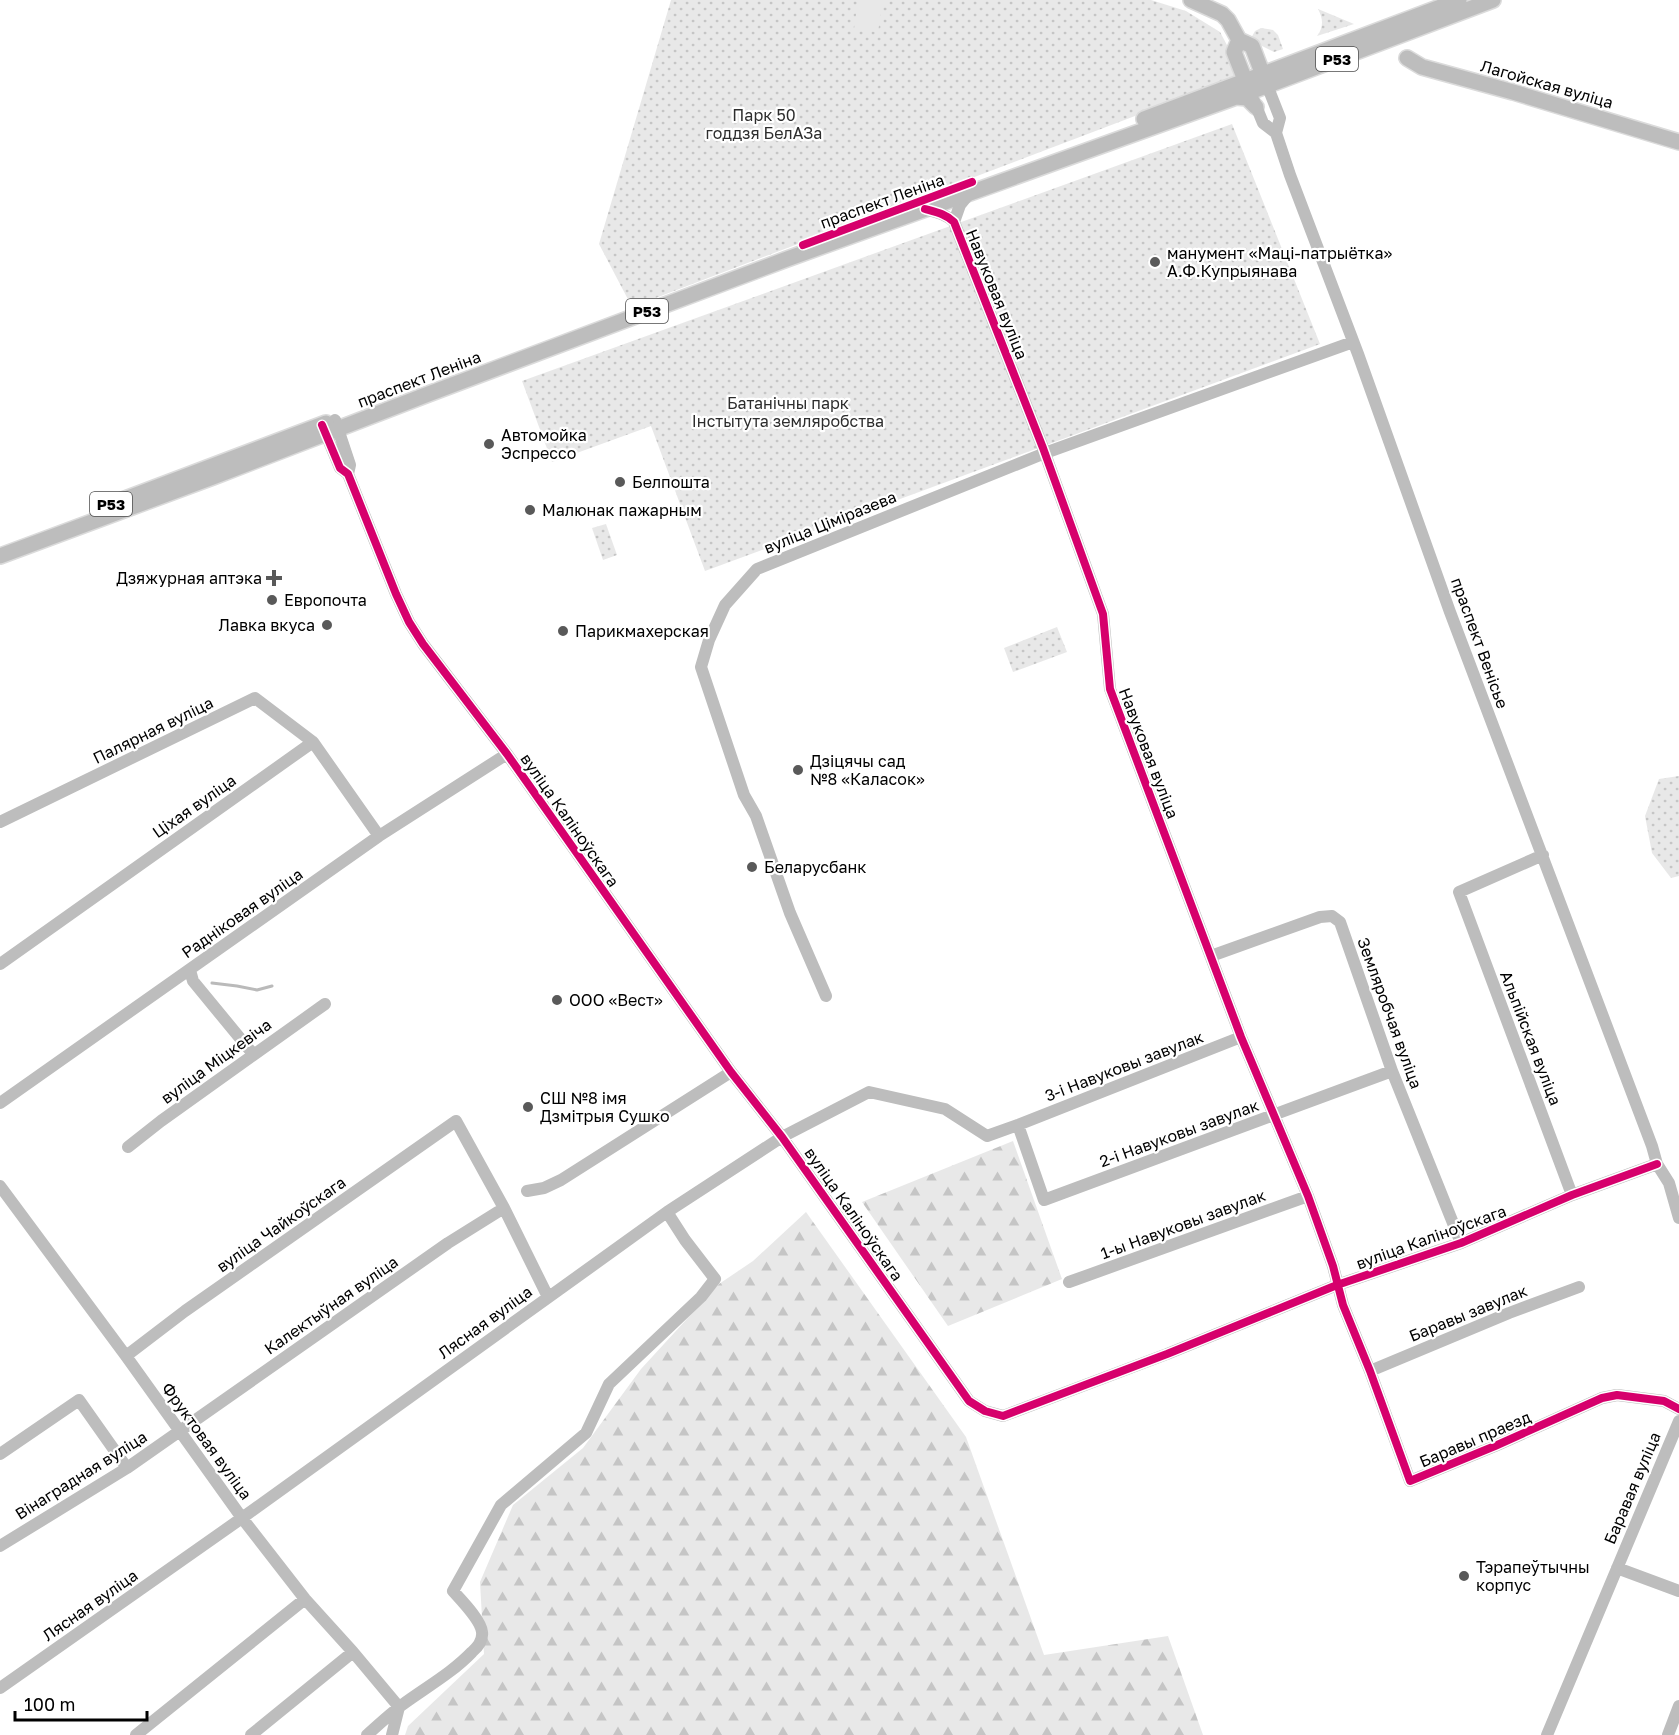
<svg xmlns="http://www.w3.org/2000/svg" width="1679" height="1735" font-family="'Golos Text',sans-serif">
<defs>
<pattern id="grass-dots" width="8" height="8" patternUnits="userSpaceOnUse" patternTransform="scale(1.5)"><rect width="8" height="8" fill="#e8e8e8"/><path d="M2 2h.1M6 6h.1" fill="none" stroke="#c5c5c5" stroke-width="1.8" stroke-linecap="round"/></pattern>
<pattern id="forest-firs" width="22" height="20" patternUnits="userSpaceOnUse" patternTransform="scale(1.5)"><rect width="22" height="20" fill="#e8e8e8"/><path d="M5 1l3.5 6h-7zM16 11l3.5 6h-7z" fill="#c5c5c5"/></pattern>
</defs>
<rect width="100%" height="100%" fill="#fff"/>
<path fill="url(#grass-dots)" d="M671,0H1151L1186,11L1220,32L1235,60V75L1227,81L632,307L599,244Z
M1318,9L1354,24L1317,36C1324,27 1323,18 1318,9Z
M1261,28L1273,30L1278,35L1283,49L1274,52L1250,40L1255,31Z
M1232,124L1320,344L705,571L651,426L552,462L522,381Z
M606,524L617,555L603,560L592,528Z
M1057,627L1067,652L1013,672L1004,648Z
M1679,776V876L1671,878L1652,853L1645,816L1659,779Z"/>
<path fill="url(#forest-firs)" d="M1013,1141L1062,1279L948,1326L862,1202Z
M806,1212L966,1437L1044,1655L1168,1636L1203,1735H405L408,1726L484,1654L480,1582L513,1505L583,1448L641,1369L719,1284L753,1261Z"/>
<path fill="#e8e8e8" d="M858,0H883L878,32L854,29Z"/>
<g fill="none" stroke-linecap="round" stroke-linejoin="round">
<path stroke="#bababa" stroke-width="3" d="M212,983L237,986L257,990L272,986"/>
<g stroke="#dbdbdb" stroke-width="18">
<path id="major" d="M1191,0L1222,14L1228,20L1239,40L1252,46L1266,83
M1239,40L1234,52L1249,90
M1407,58L1422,67L1513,92L1679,142
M1236,97L1247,98L1256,107
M1144,119L1459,0
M104,507L326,423
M0,556L213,477L431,393L787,259L1250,92L1493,0"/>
</g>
<path stroke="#bdbdbd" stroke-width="12" d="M1267,85L1280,118L1276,133
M1254,101L1263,123L1276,133L1290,175L1358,354L1450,612L1652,1146L1657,1164L1669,1183L1679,1218
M925,209C936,212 946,214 954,222L1043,448L1103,614L1110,689L1241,1037L1308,1196L1333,1266L1343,1305L1370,1371L1410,1481L1495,1446L1602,1398L1617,1395L1664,1401L1679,1409
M954,222L960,205L969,194
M335,420L350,465L348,474
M323,427L340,468L348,474L396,594L409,622L423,644L507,754L731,1072L782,1137L969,1401L985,1411L1003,1416L1167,1354L1337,1285L1461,1243L1572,1195L1657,1164
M0,822L255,698L313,742
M1543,855L1459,892L1572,1195
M1211,956L1320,917L1332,916L1340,922L1392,1071L1461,1243
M0,964L313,742L379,836
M190,970L193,981L253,1054
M826,996L790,913L756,816L744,795L701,667L709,640L725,605L757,569L1045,453L1353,342
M0,1103L379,836L507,754
M1018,1125L1044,1200L1392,1071
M128,1147L161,1121L325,1004
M0,1186L126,1356L242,1518L305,1599L353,1652L399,1707
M527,1191L544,1188L561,1180L731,1072
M1069,1282L1308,1196
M126,1356L185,1311L456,1121L504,1208L548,1297
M1370,1371L1509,1313L1579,1287
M0,1454L79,1400L127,1468
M0,1546L127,1468L448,1243L504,1208
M1617,1568L1679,1591
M0,1688L242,1518L667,1212L782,1137L869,1092L945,1109L987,1136L1018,1125L1241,1037
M136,1735L305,1599
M251,1735L353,1652
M367,1735C378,1725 390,1714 402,1705C425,1688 452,1673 472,1652C478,1647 483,1640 482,1632C481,1620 461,1600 453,1591L501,1505L586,1433L609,1384L701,1297L715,1279L685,1240L667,1212
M392,1735L399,1707
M1547,1735L1679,1421
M1668,1735L1679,1706"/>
<use href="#major" stroke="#bdbdbd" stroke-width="15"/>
<g stroke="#fff" stroke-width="11">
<path id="cycleway" d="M925,209C936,212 946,214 954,222L1043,448L1103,614L1110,689L1241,1037L1308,1196L1333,1266L1343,1305L1370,1371L1410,1481L1495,1446L1602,1398L1617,1395L1664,1401L1679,1409
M803,245L972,182
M322,425L340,468L348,474L396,594L409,622L423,644L507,754L731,1072L782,1137L969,1401L985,1411L1003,1416L1167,1354L1337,1285L1461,1243L1572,1195L1657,1164"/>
</g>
<use href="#cycleway" stroke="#d6006c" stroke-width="8"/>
</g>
<g fill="#595959" stroke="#fff" stroke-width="2">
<circle cx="1155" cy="262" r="6"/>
<circle cx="489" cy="444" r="6"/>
<circle cx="620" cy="482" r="6"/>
<circle cx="530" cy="510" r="6"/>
<path d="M271 569h6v6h6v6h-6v6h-6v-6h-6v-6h6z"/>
<circle cx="272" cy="600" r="6"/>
<circle cx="327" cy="625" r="6"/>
<circle cx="563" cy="631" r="6"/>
<circle cx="798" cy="770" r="6"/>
<circle cx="752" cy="867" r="6"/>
<circle cx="557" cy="1000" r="6"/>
<circle cx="528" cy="1107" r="6"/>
<circle cx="1464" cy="1576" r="6"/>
</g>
<g text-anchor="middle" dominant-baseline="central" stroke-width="4.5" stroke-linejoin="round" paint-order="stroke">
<g fill="#fff" stroke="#4c4c4c" stroke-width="1.5">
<rect x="1316" y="47" width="42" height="24" rx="4.5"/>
<rect x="626" y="299" width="42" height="24" rx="4.5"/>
<rect x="90" y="492" width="42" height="24" rx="4.5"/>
</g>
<g font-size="15" font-weight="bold" fill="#000">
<text x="1337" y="59">Р53</text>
<text x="647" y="311">Р53</text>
<text x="111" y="504">Р53</text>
</g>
<g font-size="16" fill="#000" stroke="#fff">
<text transform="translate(1547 84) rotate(16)">Лагойская вуліца</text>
<text transform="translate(882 201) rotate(-20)">праспект Леніна</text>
<text transform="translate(997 294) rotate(68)">Навуковая вуліца</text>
<text transform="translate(419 379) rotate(-21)">праспект Леніна</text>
<text transform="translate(830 522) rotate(-22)">вуліца Ціміразева</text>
<text transform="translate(1480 643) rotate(70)">праспект Венісье</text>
<text transform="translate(153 730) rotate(-26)">Палярная вуліца</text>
<text transform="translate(1149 753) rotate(69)">Навуковая вуліца</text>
<text transform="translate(194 806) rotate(-35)">Ціхая вуліца</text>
<text transform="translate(570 820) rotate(55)">вуліца Каліноўскага</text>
<text transform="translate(242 913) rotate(-35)">Радніковая вуліца</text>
<text transform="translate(1390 1013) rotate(70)">Земляробчая вуліца</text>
<text transform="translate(1531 1038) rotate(69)">Альпійская вуліца</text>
<text transform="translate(216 1061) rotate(-36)">вуліца Міцкевіча</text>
<text transform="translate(1124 1066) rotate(-21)">3-і Навуковы завулак</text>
<text transform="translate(1179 1133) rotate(-20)">2-і Навуковы завулак</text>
<text transform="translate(854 1214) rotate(55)">вуліца Каліноўскага</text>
<text transform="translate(281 1224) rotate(-35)">вуліца Чайкоўскага</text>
<text transform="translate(1183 1224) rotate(-20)">1-ы Навуковы завулак</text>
<text transform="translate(1431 1237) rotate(-20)">вуліца Каліноўскага</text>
<text transform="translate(331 1305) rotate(-35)">Калектыўная вуліца</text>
<text transform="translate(1468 1313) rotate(-22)">Баравы завулак</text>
<text transform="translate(485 1322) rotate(-36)">Лясная вуліца</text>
<text transform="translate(1475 1439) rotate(-23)">Баравы праезд</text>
<text transform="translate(207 1441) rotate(54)">Фруктовая вуліца</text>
<text transform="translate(81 1475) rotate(-32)">Вінаградная вуліца</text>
<text transform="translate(1632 1488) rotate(-67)">Баравая вуліца</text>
<text transform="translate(90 1605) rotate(-35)">Лясная вуліца</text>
</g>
<g font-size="16" fill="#2d2d2d" stroke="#fff">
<text x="764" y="115">Парк 50<tspan x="764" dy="18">годдзя БелАЗа</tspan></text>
<text x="788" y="403">Батанічны парк<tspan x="788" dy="18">Інстытута земляробства</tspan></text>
</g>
<g font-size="16" fill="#000" stroke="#fff" text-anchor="start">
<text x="1167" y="253">манумент «Маці-патрыётка»<tspan x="1167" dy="18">А.Ф.Купрыянава</tspan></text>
<text x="501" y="435">Автомойка<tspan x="501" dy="18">Эспрессо</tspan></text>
<text x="632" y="482">Белпошта</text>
<text x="542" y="510">Малюнак пажарным</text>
<text x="262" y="578" text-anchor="end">Дзяжурная аптэка</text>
<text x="284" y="600">Европочта</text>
<text x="315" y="625" text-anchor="end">Лавка вкуса</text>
<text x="575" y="631">Парикмахерская</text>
<text x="810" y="761">Дзіцячы сад<tspan x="810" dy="18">№8 «Каласок»</tspan></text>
<text x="764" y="867">Беларусбанк</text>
<text x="569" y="1000">ООО «Вест»</text>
<text x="540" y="1098">СШ №8 імя<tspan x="540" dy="18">Дзмітрыя Сушко</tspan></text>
<text x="1476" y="1567">Тэрапеўтычны<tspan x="1476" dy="18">корпус</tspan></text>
</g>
</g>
<path d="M15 1711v9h132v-9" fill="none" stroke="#000000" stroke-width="3"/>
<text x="24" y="1711" font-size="18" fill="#000000" stroke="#ffffff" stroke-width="4.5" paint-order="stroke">100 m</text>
</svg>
